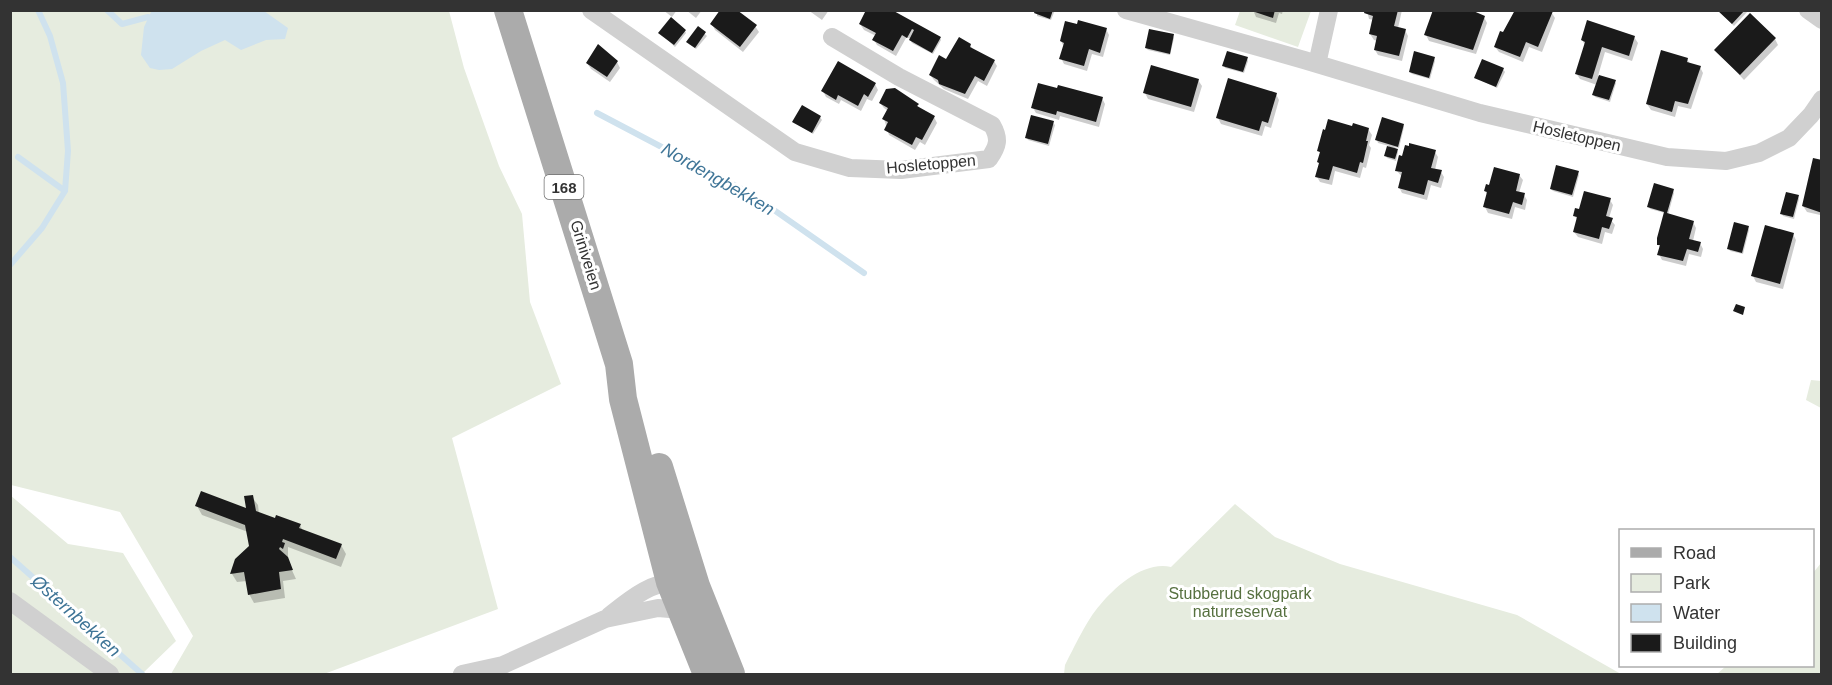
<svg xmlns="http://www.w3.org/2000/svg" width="1832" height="685" font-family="Arial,sans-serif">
<rect width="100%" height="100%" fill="#fff"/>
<path fill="#e6ecdf" d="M11,11H449L464,68L499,166L522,214L530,302L561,384L452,438L498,609L324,674H171L193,636L120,512L11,485Z
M1240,11H1311L1298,47L1235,25Z
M1811,380L1821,381V408L1806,400Z
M10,495L68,544L123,553L176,641L142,674H11Z
M1235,504L1275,537L1340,564L1517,615L1621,674H1064L1065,665C1074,648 1087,619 1100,605C1116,586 1144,561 1171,567Z
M1821,563V674H1717L1726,666H1812L1813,573Z"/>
<path fill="#cfe2ee" d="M152,10L258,11H264L288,28L285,39L266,40L241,50L225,40L201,51L172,69L159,70L150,68L141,55L144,27Z"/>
<path fill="#0003" d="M663,10H677L672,17Z
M686,10H702L696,18Z
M808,10H829L822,20Z
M867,10L940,38L941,40L933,54L912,43L909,38H906L896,56L877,45L874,40L876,36L864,30L860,24Z
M1037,10H1055L1051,20L1037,16Z
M1253,10H1283L1282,14L1279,13L1276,23L1256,17Z
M1367,10H1402L1398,28L1405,30L1408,36L1402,61L1378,55L1375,50L1377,41L1374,40L1370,34L1374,20L1369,19Z
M1436,10H1475L1474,14L1484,17L1487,23L1476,54L1429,41L1426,35Z
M1516,10H1550L1555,18L1542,52L1529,47L1523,62L1499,52L1495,47Z
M1718,10H1748V11L1734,26Z
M712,24L755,26L759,32L743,52L715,30Z
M1078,26L1106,29L1109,35L1103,57L1092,54L1087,71L1064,64L1061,58L1064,47L1061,41Z
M698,28L707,36L696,49L689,44Z
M685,31L686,33L675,47L660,33Z
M1173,36L1174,38L1170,55L1148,50L1146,48Z
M1634,37L1638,43L1632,61L1605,52L1598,76L1614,81L1616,83L1610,102L1595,97L1594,95L1597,85L1580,79L1576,73L1585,45L1582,40Z
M1775,39L1778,45L1744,80L1716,50Z
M970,45L974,51L994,61L997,66L987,86L978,81L968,99L944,89L934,80L930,75Z
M1247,58L1248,61L1244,73L1225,68L1224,65Z
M1434,58L1435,61L1430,79L1412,74L1410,72Z
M1687,59L1690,64L1700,67L1703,73L1691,109L1678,106L1675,117L1651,110L1647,104Z
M617,62L620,68L610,82L591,69L587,63Z
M1503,69L1505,72L1497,88L1476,78Z
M1198,80L1202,86L1194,112L1148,99L1145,93Z
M875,84L878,90L872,101L867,99L861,111L841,100L839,104L826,97L823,91Z
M1276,94L1279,100L1271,128L1265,126L1262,136L1221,124L1218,118Z
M1102,98L1105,104L1099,127L1060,116L1059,120L1036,113L1033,108Z
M880,103L917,105L920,109L934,117L937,123L925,145L920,142L915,150L889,135L884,119L888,111L884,108Z
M820,117L822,120L813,134L794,122Z
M1053,123L1055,125L1049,146L1028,140L1027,138Z
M1403,125L1404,127L1399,148L1395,147L1398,152L1396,161L1387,158L1386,156L1389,146L1378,143L1377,140Z
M1354,128L1368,129L1372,135L1369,145L1371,148L1366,168L1363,167L1360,178L1335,171L1332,185L1320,182L1317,177L1321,154L1319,151Z
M1435,152L1438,157L1435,170L1441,172L1444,177L1441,188L1431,185L1427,200L1402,193L1399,187L1402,177L1397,171L1403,158Z
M1822,162V217L1820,215L1807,212L1803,206Z
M1578,173L1579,175L1573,197L1553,191L1551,189Z
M1519,175L1523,180L1519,193L1524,195L1527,200L1525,210L1515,207L1512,219L1488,213L1485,207L1488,196L1485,191L1490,187Z
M1673,190L1674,193L1668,215L1693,222L1696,228L1693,241L1700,243L1703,249L1701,257L1689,254L1686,266L1662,260L1659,254L1660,248L1658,244L1665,213L1650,209L1649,207Z
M1798,196L1799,199L1794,219L1783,216L1782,214Z
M1610,200L1613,205L1609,218L1615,225L1612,234L1605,232L1602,244L1578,237L1574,232L1577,220L1575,216Z
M1748,228L1749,230L1743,254L1730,251L1729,248Z
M1793,234L1796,240L1783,289L1756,282L1753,276Z
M252,497L258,505L259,514L300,525L303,531L341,545L346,554L341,567L288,547V557L285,555L296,579L283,581L285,598L254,603L249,594L247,581L237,582L232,574L236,559L250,547L248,532L202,515L197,506L248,510Z"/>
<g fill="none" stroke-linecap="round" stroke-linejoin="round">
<path stroke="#cfe2ee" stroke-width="6" d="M107,10L122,24L148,17
M597,113L751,194L864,273
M18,157L65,191
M10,265L42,228L65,191L68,151L63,83L50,36L38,10
M10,557L142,674"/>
</g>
<path fill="#1a1a1a" d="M720,10H737L757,25L740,47L710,24Z
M866,10H884L887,12L892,10L941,37L932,53L909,40L914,30L912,29L907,38L902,35L893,51L872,40L876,33L859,24Z
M1035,10H1053L1050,19L1034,13Z
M1249,10H1275L1273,18Z
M1365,10H1398L1394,26L1406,29L1399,56L1374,50L1377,36L1369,34L1373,16L1364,13Z
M1433,10H1471L1485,16L1473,50L1424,35Z
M1515,10L1553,11L1538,47L1526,42L1520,57L1494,47L1500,31L1503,32Z
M1717,10H1745L1732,24Z
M1750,13L1776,38L1740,75L1714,50Z
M671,17L686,30L674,45L658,33Z
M1078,20L1107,28L1100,53L1089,49L1084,66L1059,59L1064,43L1060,41L1065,21L1077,24Z
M1587,20L1635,36L1629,56L1602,47L1592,79L1575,74L1585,42L1581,40Z
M698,26L706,32L695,48L686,42Z
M1149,29L1174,34L1170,54L1145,48Z
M959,37L971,44L970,47L995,60L984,81L975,76L965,94L939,84L938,80L929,75L939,55L946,59Z
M598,44L618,61L607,77L586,63Z
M1661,50L1688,58L1687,62L1701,66L1688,104L1675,101L1672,112L1646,104Z
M1227,51L1248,57L1243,72L1222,66Z
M1414,51L1435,57L1429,78L1409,72Z
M1482,59L1504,68L1496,87L1474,78Z
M838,61L876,83L868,97L864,94L858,106L838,95L836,100L821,91Z
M1151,65L1199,79L1191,107L1143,93Z
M1599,75L1616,80L1609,100L1592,95Z
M1228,78L1277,93L1268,123L1262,121L1259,131L1216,118Z
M1038,83L1057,88L1058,85L1103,97L1096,122L1057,111L1056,115L1031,108Z
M895,88L919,104L917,106L935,116L922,140L916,137L912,145L884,130L888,122L882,119L888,108L879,103L886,89Z
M802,105L821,116L812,133L792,122Z
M1031,115L1054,121L1048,144L1025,138Z
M1382,117L1404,124L1398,147L1375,140Z
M1328,119L1352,126L1353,123L1369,128L1366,141H1368L1363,163L1360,162L1357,173L1333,166L1329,180L1315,177L1319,163L1317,162L1320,152L1317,151L1323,129L1325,130Z
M1409,143L1436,150L1431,168L1442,170L1438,183L1428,180L1424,195L1398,188L1402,172L1395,171L1399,155L1402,156L1405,145L1409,146Z
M1387,146L1398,149L1395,159L1384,156Z
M1813,158L1822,160V213L1802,206Z
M1556,165L1579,171L1572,195L1550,189Z
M1494,167L1520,174L1516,191L1525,193L1522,205L1513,202L1509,214L1483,207L1487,192L1484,191L1486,184L1489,185Z
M1654,183L1674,189L1667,213L1694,221L1689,239L1701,242L1698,252L1687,249L1683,261L1657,255L1660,245H1657V238L1664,212L1647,207Z
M1584,191L1611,198L1606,216L1613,218L1609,229L1602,227L1599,239L1573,232L1577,217L1573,216L1575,208L1579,209Z
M1786,192L1799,195L1793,217L1780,214Z
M1734,222L1749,226L1742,253L1727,249Z
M1765,225L1794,233L1780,284L1751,276Z
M1736,304L1745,307L1743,315L1733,311Z
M201,491L246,508L244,496L253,495L256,511L275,518L276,515L301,524L299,528L342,544L336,559L283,539L282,542L285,543L283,549L280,547L279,549L288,557L293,570L279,572L281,589L248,595L244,572L230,574L235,559L249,546L245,525L195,506Z"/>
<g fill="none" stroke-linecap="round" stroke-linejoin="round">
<path stroke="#d0d0d0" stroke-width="18" d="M591,10L795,152L850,168L901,170L989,159C998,146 1000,139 992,125L899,77L832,37
M1126,10L1304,60L1480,113L1667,157L1726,161L1759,153L1789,138L1811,115L1822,99
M1808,10L1822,20
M1317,64L1329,10
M10,601L110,674
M609,616C628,601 653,579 679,583
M462,674L503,665L605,619L658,608L682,610"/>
<path stroke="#ababab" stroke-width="28" d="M508,10L619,364L623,399L670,582L707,674
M659,467L696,586L731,674"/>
</g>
<g text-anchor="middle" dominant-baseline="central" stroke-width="6" stroke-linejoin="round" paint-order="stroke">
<rect fill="#fff" stroke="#707070" stroke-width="1.5" x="544.5" y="175" width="39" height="24" rx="4.5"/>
<g font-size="15" font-weight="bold" fill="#333">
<text x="564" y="187">168</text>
</g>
<g font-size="16" fill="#333" stroke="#fff">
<text transform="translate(1577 136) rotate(13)">Hosletoppen</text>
<text transform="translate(931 164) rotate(-5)">Hosletoppen</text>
<text transform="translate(586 255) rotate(73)">Griniveien</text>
</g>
<g font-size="16" fill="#56703f" stroke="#fff">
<text x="1240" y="593">Stubberud skogpark<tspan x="1240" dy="18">naturreservat</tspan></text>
</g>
<g font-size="18" font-style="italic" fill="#3f7597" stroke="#fff">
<text transform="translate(718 179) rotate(30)">Nordengbekken</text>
<text transform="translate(76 616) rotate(42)">Østernbekken</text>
</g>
</g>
<rect width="1832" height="685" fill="none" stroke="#333333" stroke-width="24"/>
<rect x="1619" y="529" width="195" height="138" fill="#ffffff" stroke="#adadad" stroke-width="1.5"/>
<rect x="1631" y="548" width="30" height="9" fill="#ababab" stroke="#adadad" stroke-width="1.5"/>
<text x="1673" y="559" font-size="18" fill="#333333">Road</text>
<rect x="1631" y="574" width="30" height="18" fill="#e6ecdf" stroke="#adadad" stroke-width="1.5"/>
<text x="1673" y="589" font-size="18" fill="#333333">Park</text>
<rect x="1631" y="604" width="30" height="18" fill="#cfe2ee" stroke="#adadad" stroke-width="1.5"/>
<text x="1673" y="619" font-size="18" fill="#333333">Water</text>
<rect x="1631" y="634" width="30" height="18" fill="#1a1a1a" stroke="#adadad" stroke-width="1.5"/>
<text x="1673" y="649" font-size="18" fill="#333333">Building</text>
</svg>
